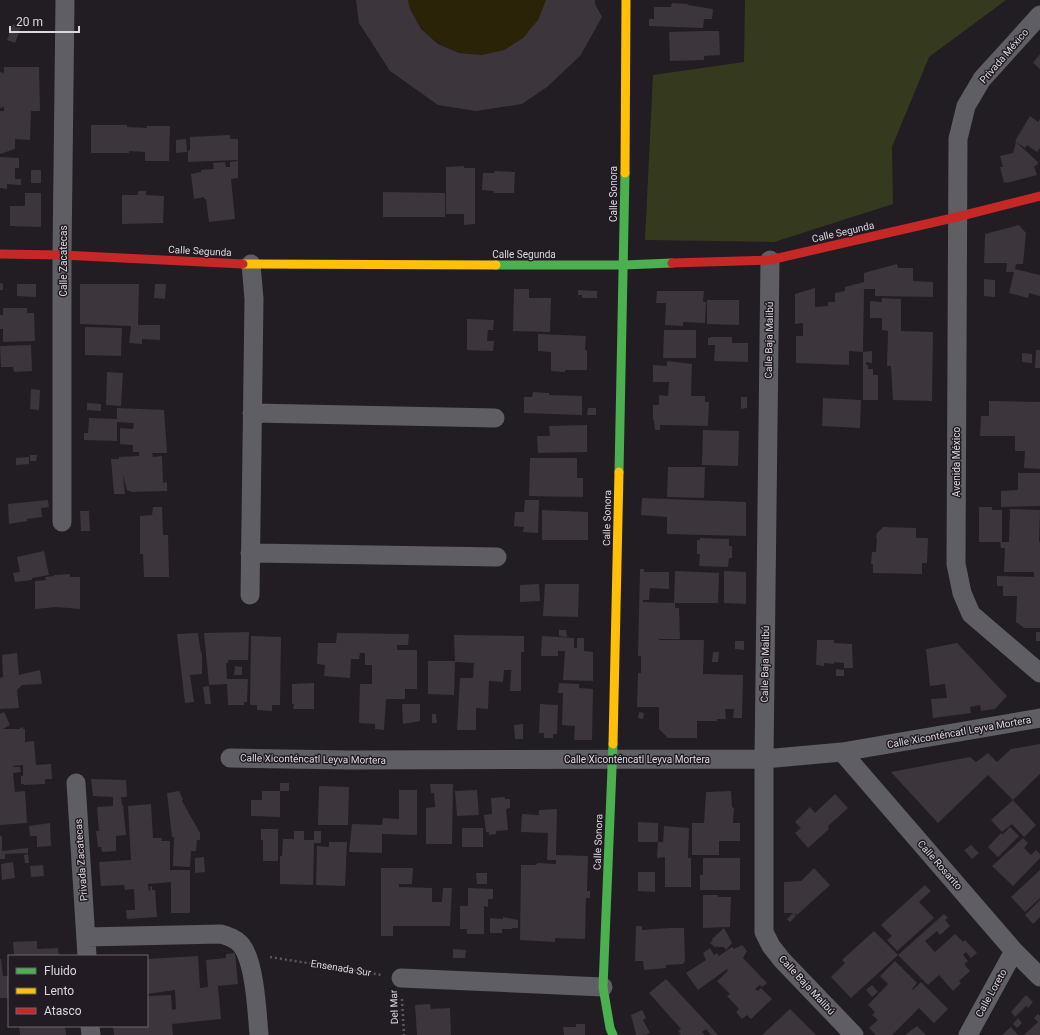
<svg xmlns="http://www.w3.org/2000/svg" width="1040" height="1035" font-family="Roboto,sans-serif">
<rect width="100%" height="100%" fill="#211d22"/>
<path fill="#353a1e" d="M745,0H1006L929,57L892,147L893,204L774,242L645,240L653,75L744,62Z"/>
<path fill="#2b2307" d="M408,0H546C540,14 535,29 522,38C517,42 510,47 504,50C464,65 417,41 408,0Z"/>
<path fill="#3d353c" d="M356,0H408L410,9L421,29L438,44L459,53L482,55L504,50L523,38L538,20L546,0H595V4L602,17L580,56L547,87L522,104L476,111L438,105L390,71L359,23Z
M672,3L688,4V5L713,9L712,19H704L703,28L649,26V19H654V7H671Z
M13,24L21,27L15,43L7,40Z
M704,31H719L720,55L704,56V60L670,61L669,32Z
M1040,54V69L1033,63Z
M4,67H39L40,111H31L30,140L15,139V149L0,154V111H4V107L0,108V72L4,73Z
M1030,116L1038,122L1040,119V148L1037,152L1027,145L1025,148L1015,141Z
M91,125H127V127L147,128V126H170L169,161H145V152L129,151V153H91Z
M230,135V139H238V160L188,162V151L190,150V137Z
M186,139L187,152L176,153V140Z
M1016,142L1038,162L1037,165L1034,166L1037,175L1007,183V182L1004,183L1000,167H1003L1000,156L1013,153Z
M0,157L19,158V168H15V179H21V185L7,184V189L0,188Z
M238,161V178L231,179L235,219L209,222L206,199H204V197L194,199L191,174L201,172V170L214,169L213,163L225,162L226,167H230V162Z
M464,166V168H475V224L464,225V214H446V167Z
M31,170H41V183H31Z
M495,171L515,172L514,193H494V191L482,190L483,173H494Z
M138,191H146V195L164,196L163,223L122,224V195H138Z
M383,192L445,193V217H383Z
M25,193H41V227L10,226V206H25Z
M1019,225L1026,233L1023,264H1016L1015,269L1040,275V296L1029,293L1028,298L1009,293L1014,272H1006L1007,263H984L985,234Z
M897,264L898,268H913V281L933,282V297L875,296V289H864L863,352L849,351V365L796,363V336H803V323L795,324V294L815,288V307L828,306V302H835V293L845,291V287L864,282V273Z
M984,279L995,280V297L984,296Z
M0,283L3,284V290H0Z
M17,284H36V297L17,296Z
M80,284H139L138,325H160V340L142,339V344L129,343L131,326L80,324Z
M155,284H166L165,299L154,298Z
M514,289H529V298H551L550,332L513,331Z
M578,290L597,291V298H582V295H578Z
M657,291H704L703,302H706L705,323L683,322V326L665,325L666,303H656Z
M882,298L901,299V331L933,332L932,401L893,400L891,366H887L888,331L882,330V318H870V301L882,302Z
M707,300H739V325L707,324Z
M3,308H27V313H34L35,341L3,342V329H0V315H3Z
M467,319L494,320L493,330H488L487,341H494L493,351L467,350Z
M85,327L122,328L121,356L85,355Z
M664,330H696V358H663Z
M538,334L586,336L585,350H587V370H565V372L551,371V352L538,351Z
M710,337H732V343H748V362L714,361L715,345H708V338H710Z
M31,345L32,371L14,372L13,367H1L0,346Z
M1036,350H1040V368H1035Z
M872,351V363L866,362V365H868V369H873V375H878V400H863V352Z
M1022,353L1032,354V363L1022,362Z
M667,361L692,364L691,396H705V402H709L708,426L660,425V430H655L654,420H653V405H659V395L668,396L669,382H653V365L667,366Z
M107,372L123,373L121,406L106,405Z
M31,389L40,390L39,410L30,409Z
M533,392L549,393V395L582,396V415L524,413V397H532Z
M741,397H747V408L741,409Z
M823,398L861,400L860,428L822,426Z
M989,401L1040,402V469L1024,468L1025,451H1015V436H980L981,416H989Z
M87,403L101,404V411L87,410Z
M117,408L164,410L167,453H152L153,457L162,456L163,483L167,482V491L131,492L127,490L123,475L125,494H114L111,459H119V457L139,456V452H133V445L120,444V428L133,429L134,423L117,422V441L84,440V433H88L89,418L117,419Z
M588,408H596V415H587Z
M587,425V452L538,453L537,436H550L549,426Z
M703,430L739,431L738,466L702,465Z
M30,455H37L36,461H30Z
M29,457V464L16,465V458Z
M530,458H577V478H583V497L529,496Z
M668,467H705L704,498L667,497Z
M1018,473H1040V506L1001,507V491L1018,490Z
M642,498L746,502V536L667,534V517L641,515Z
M48,500L49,507L41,508L42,517L27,519V521L9,524L8,504Z
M525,500H539L538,533L523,532L524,527L514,526L515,512H524Z
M153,507H162L163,535H168L169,577H144L143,554H140V516L152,515Z
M979,507H992V510H1002V542H1000H1009L1010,509L1040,510L1039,542H1040V628H1024L1016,622L1017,596H1003V586H997V576L1034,577V572H1004L1005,548H1001L1000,542H979Z
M542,510L588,512V540H542Z
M80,511H89L90,531H81Z
M883,527L916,528V538H928L927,563H922V574L873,573V564H871L872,552H876L877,538H876L877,533Z
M700,538L729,539V546H732V558H729L728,567L699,566L700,554H697V540H700Z
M44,551L49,575L32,578V580L15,582L13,573L20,572L17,557Z
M640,569H644V572H669V589L650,588L649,600H643V602L674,603L675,571L719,573L718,603H675V608H679L680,639H659V640H704L703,674L743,675L742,718H733L734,709H725L726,719H717V721H697V738H668L659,729V707H637L638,673H641V656H638Z
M724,571L746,572V604L724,603Z
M70,574V577H80V609L56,607L35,609V581L46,580L45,577L54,576V575Z
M539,584L540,601L520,602V585Z
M545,584H579L578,617L543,616Z
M559,630H566L567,637L559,636Z
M249,632L248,660H228V663H226L227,679H248L247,702H244V705H228L227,684L209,685L204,633Z
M1036,632H1040V641H1036Z
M198,633L201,653H202V674L190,675L194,702L185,703L177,634Z
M337,633L407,634H409L408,645H397V650H417V689H405V699H386L384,730L375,729V724L359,723L360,684H372V665H365V653H360L359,659H351L350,678L324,676L325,665L317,664L318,643H336Z
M454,635L524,636V652H521V691H510L511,671L513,670H504L503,682L489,681L488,709L476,708V730H457L460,678H473L474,663L455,662Z
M251,636L281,637L280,705H272V711L257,710V705H250Z
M542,636L574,638V648H577V638H584V651L593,652V681L563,680L565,651H558V656H541Z
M817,640H834V643L852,644L853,668H844V663L834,662V664L824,663V666L816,665Z
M735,641H744V650L735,649Z
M957,643L1007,696L995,709L981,711L980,705L970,707L971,713L933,718L931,699L947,698L945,684L930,686L926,649Z
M713,652H719L718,662H712Z
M17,653L19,675L40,670L42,684L22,685L17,690L19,708L0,709V678L3,677L2,655Z
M428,661H455L454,695L428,694Z
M235,666L242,667V675H234Z
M836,669L844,670V676H836Z
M314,683V709H293L294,704H292V684Z
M559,683L579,684V688L593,689L592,740H574L575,726L562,725L563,693H558Z
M209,686L211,704H205L203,687Z
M402,704H420V721L403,724Z
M540,704L558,705L557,734H553V738H544V733H539Z
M4,712L10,725L3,729H20V728L23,727V729H25V742L34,741L36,765L51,764L52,779H45V784L24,785V784H21V776H23V765L13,766V767H20L21,772L13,773L15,792L25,791L27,823L0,825V714Z
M639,712L644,713L643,719L638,718Z
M432,714H436L437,723H432Z
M523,724V739H515L514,725Z
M1040,744V774L1013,800L988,775L938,823L891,772L970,757L976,762L988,753L997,762L1011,749Z
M91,779L126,780L127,797H121L122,805H123L126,835L116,836V851L102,852L101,847H98L96,831H99L97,807L113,806V797L93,796Z
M280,783H289V791H280Z
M430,784H453L452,844H426V808L435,807L434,793H431Z
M319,786L349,787L348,825H318Z
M399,790H417V835L382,834V853L349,852L352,824L382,825L383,818L399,819Z
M477,790L479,815L457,816L455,791Z
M179,791L183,799L182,801L200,833V840H197L196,851H191L190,867L173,866L174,837H172L167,793Z
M262,791H280V817L251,816V800H262Z
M731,791L732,807L734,808L733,823H740V841H719V855H692V823H704L706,792Z
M835,794L848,808L828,826L829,829L808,848L795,833L801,828L795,822L810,807L815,813Z
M505,797V799H510V808L506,809L508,830L496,831V834L489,835V832H486L484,815L492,814L491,798Z
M1013,800L1036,825L1024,837L1012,824L1002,832L991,820Z
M151,804L153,838H162L161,841H170V870H190V913H171V882L148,884L149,891H150V887L152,886V890H155L157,917L127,919L126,910H135L134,889L125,890L124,885L101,886L99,862L131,860L128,806Z
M557,809L556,855L588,856L587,891H590V898H586L585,939L555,938V942L520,940L521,865H535L538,863L556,864V860H547L548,833L521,832L522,814L539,815V810Z
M638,822L658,823V842H638Z
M50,823L51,846L37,847V836H30L29,826Z
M664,826L689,828L688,858H691V887H665V857L657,858L658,842H663Z
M1010,827L1019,836L998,857L988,847L1001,833L1002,835Z
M462,828H483V847H462Z
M261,829H278V861H263V840H261Z
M294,831H304V840H314V831H321V843H314L313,885L280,884V856H282L283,839H294Z
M0,836H2V851L28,848V853L5,854V859H0Z
M1023,838L1028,843L1024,848L1031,855L1036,850L1040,854V858L1013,886L992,866Z
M329,842H347L345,886L316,885L317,846L329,847Z
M971,845L979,853L972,859L964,850Z
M28,854L29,863H25L24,855Z
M204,857L205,872L195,873V858Z
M703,858H740V890H700V875H703Z
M13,862L15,878L2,880L1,864Z
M43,865L44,876L31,877L30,866Z
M381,868H413L412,884H399V887L432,888V902H442L443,888H452L450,926H393V936H381Z
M814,868L830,885L797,915L794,913L796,916L790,922L787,919L793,913H784V882L801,881Z
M1040,870V898L1025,912L1011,897Z
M638,872H655V892L638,891Z
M476,873H487V884H477Z
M925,885L931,891L919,902L934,918L897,951L887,940L892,936L881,925Z
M468,888L493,889V899H488V907L484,906V934H467V929H460V906H468Z
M703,895H718V897H731L730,927L703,928Z
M1040,900V917L1033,924L1025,915Z
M944,914L948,918L945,920L950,926L940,935L937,931L925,941L935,952L955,934L963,942L965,940L977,953L971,958L966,952L963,955L968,961L964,964L970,971L959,981L961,983L953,991L939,975L928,985L898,955Z
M503,917L518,920V928H512V929H502V933H490V918L503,919Z
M636,926H642V930L670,928H684L685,961L683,964L666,965V968L644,970L643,961H635Z
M724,928L732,943L726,950L724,947H718L716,946V948L710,943L713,940L712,939Z
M874,931L898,955L851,998L831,977L845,963L842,960Z
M37,941V949L58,948L59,956H14L13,942Z
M742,945L747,951L743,958L767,983L762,987L760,985L755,989L758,991L761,988L772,999L751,1019L747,1015L742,1019L736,1012L739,1009L727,996L730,994L717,981L728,971L727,969L698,990L686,973L706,960L703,953L710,948L714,955L717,953L719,956L732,947L734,949Z
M453,949L466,950L465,958H453Z
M235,953L238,984L218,986L221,1019L172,1024L173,1035H114L113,1026H147V996L171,995L172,1010L176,1009L175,990L147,994V959L198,956L200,988L208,987L206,960L226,958V954Z
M0,959H1L3,976H9V998H0Z
M895,961L917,983L912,989L913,990L921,982L948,1009L934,1023L919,1008L892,1035H876L869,1028L878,1020L872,1015L875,1012L868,1005L888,984L880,976Z
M666,979L710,1026L718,1035H711L706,1029L702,1032L705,1035H681L678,1031L681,1029L649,993Z
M872,985L878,992L872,997L866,990Z
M1026,995L1033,1002L1028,1008L1026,1006L1015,1017L1011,1012Z
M430,1004L431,1009L450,1008L451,1035H417L415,1005Z
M790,1009L816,1035H762Z
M642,1010L646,1018L643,1020L650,1033L646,1035H636L631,1015Z
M1038,1014L1040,1016V1035H1024L1038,1022L1034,1018Z
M1018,1018L1022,1023L1017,1028L1013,1024Z
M576,1024H585V1035H564L563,1027H576Z
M19,1026H65L66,1035H20Z
M917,1026L926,1035H905Z
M1011,1027L1018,1035H1002Z"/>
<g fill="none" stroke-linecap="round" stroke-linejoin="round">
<path stroke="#5b585e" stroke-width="2.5" stroke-dasharray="2 3" stroke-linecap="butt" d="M270,957L382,975
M402,999L404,1035"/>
<path stroke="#5f5e64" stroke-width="19" d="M1040,15L982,79L966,106L958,139L956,564L962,593L971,614L1040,673
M770,260L764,759V932L771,946L782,960L854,1035
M252,413L495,418
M62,522V255L65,0
M250,553L497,557
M250,595L254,299L251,264
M842,752L1014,951L1040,977
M230,758L350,760L764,759L842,752L1040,718
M76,783L87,956
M86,937L221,934C230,937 237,939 242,946C255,964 257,1012 259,1035
M401,978L603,987
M90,1026L91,1035
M968,1035L1014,951"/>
<path stroke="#4caf50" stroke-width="9" d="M496,265H624L672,263
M619,472L625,173
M613,1035L610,1028L603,987L613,744"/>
<path stroke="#ffc107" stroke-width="9" d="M625,173L626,0
M243,264L496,265
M613,744L619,472"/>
<path stroke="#c62828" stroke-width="9" d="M0,254L62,255L243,264
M672,263L770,260L957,217L1040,196"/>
</g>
<g text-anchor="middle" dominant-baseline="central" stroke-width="3" stroke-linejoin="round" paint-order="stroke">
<g font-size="10" fill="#dcd8de" stroke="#221b24">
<text transform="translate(1004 56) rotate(-49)">Privada México</text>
<text transform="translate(613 194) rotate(-90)">Calle Sonora</text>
<text transform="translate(843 232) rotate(-13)">Calle Segunda</text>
<text transform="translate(200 251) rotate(3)">Calle Segunda</text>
<text x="524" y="254">Calle Segunda</text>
<text transform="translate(63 261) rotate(-90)">Calle Zacatecas</text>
<text transform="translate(769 340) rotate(-89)">Calle Baja Malibú</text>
<text transform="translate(956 462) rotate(-90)">Avenida México</text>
<text transform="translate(607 518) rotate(-89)">Calle Sonora</text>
<text transform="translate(765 664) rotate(-89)">Calle Baja Malibú</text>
<text transform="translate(959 732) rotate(-10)">Calle Xiconténcatl Leyva Mortera</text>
<text transform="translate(313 759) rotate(1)">Calle Xiconténcatl Leyva Mortera</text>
<text x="637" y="759">Calle Xiconténcatl Leyva Mortera</text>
<text transform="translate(598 842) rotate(-88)">Calle Sonora</text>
<text transform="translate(81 860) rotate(-94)">Privada Zacatecas</text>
<text transform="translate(940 865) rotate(49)">Calle Rosarito</text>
<text transform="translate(341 968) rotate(9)">Ensenada Sur</text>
<text transform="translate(807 985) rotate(47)">Calle Baja Malibú</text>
<text transform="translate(991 993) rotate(-61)">Calle Loreto</text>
<text transform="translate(394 1007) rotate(-92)">Del Mar</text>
</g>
</g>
<rect x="8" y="955" width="140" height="72" fill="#221b24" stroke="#6c676e"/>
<rect x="16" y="968" width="20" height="6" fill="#4caf50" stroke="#6c676e"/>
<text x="44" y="975" font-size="12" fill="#dcd8de">Fluido</text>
<rect x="16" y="988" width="20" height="6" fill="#ffc107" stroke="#6c676e"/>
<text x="44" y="995" font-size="12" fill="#dcd8de">Lento</text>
<rect x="16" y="1008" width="20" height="6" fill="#c62828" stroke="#6c676e"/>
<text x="44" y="1015" font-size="12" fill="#dcd8de">Atasco</text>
<path d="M10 26v6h69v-6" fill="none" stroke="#dcd8de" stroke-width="2"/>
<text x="16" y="26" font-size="12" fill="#dcd8de" stroke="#221b24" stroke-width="3" paint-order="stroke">20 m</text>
</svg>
